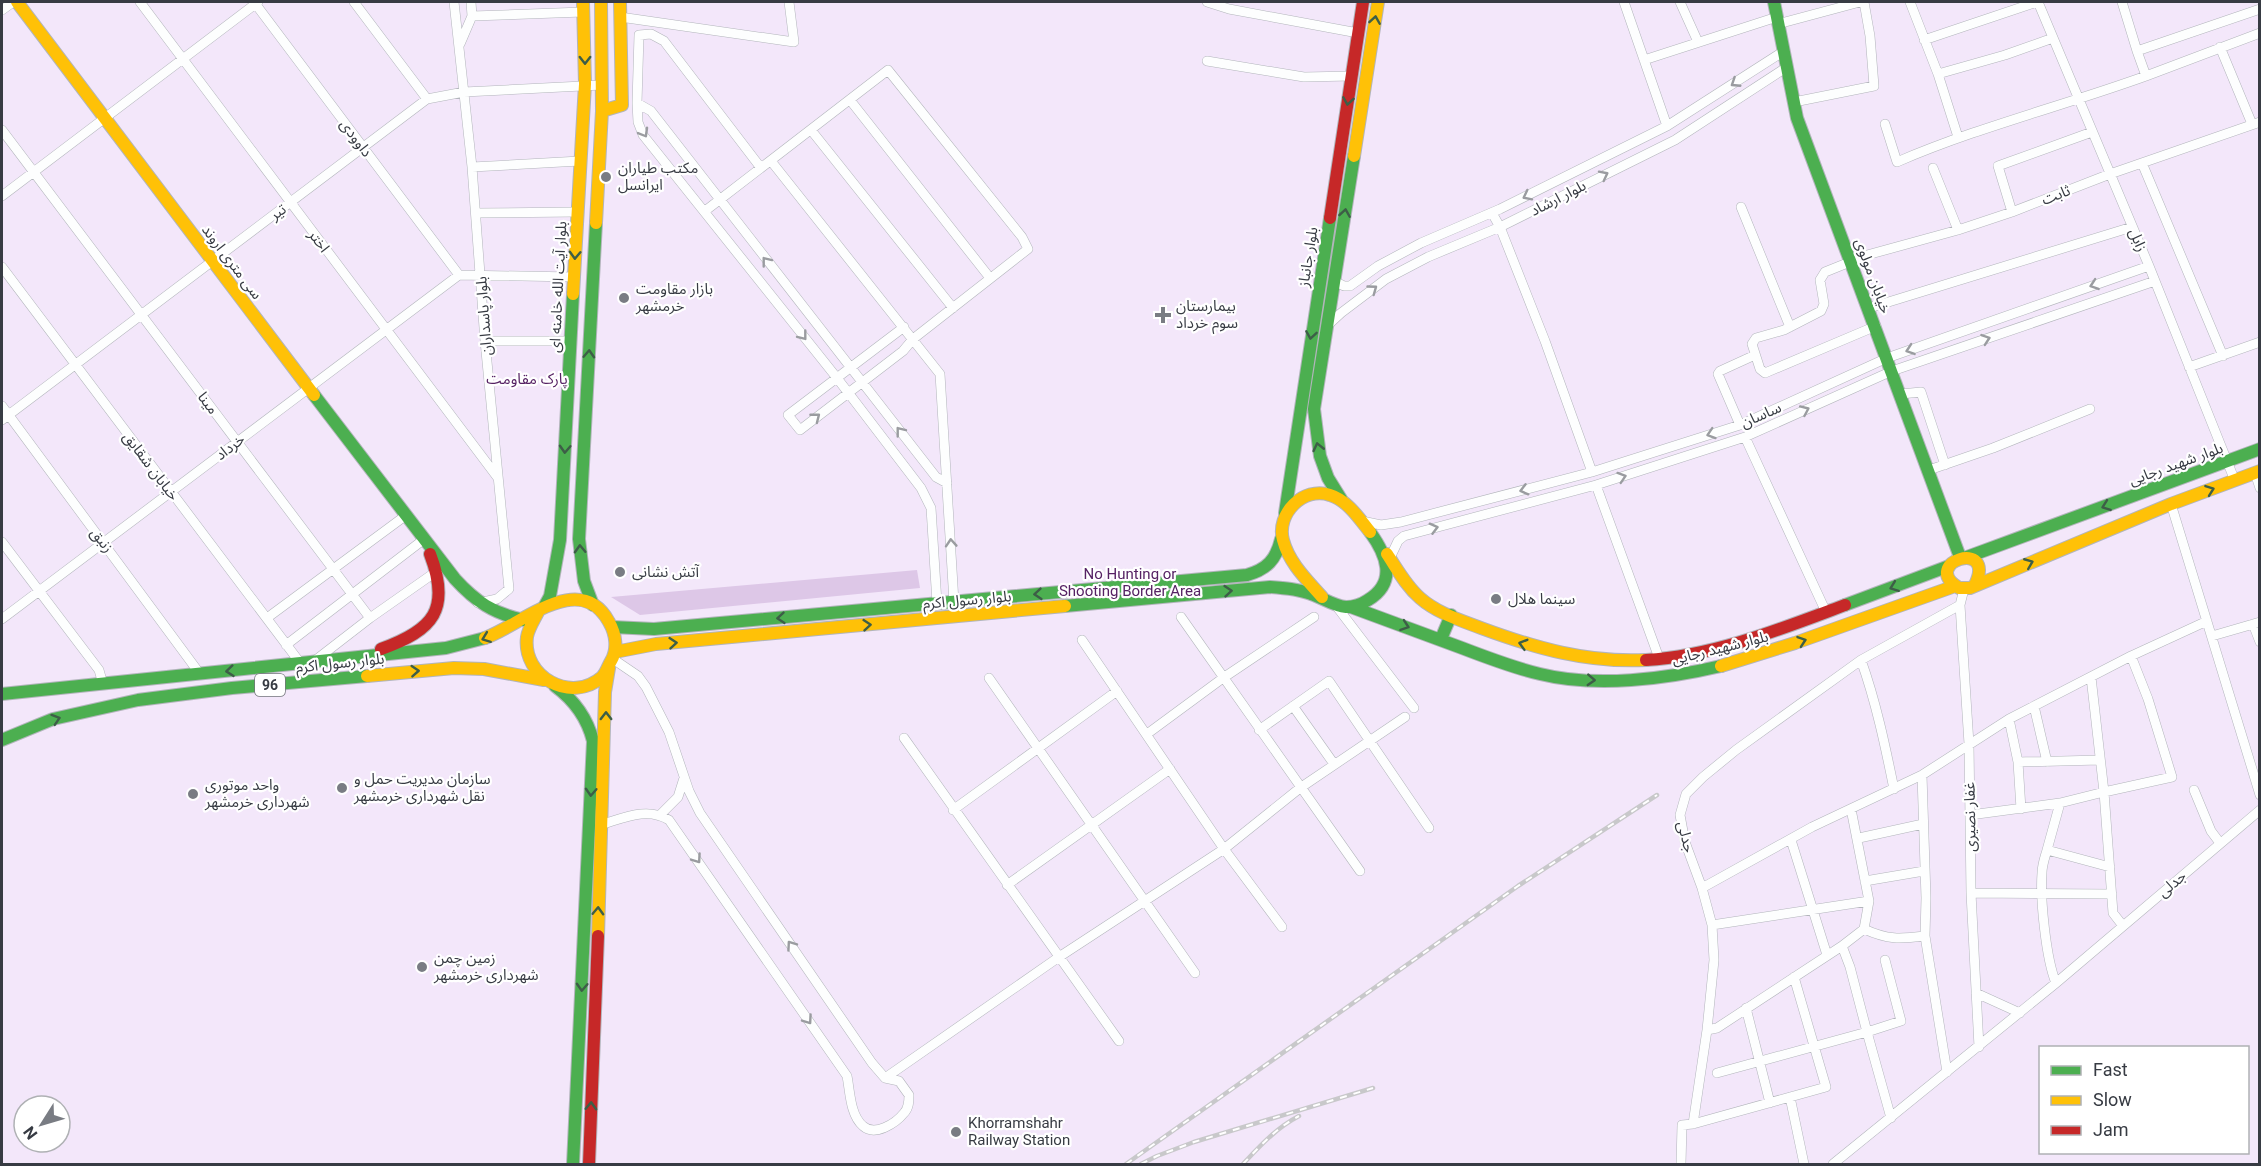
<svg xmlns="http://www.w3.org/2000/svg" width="2261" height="1166" font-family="Roboto,'Noto Sans Arabic',sans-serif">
<rect width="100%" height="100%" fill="#f4f6fb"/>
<path fill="#f3e7fa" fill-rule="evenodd" d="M2,2H2259V1164H2ZM2040,1048H2248V1152H2040ZM24,1106H60V1142H24Z"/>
<path fill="#ddc7e7" d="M917,570L920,588L640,615L611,597Z"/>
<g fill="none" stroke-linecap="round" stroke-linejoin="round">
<g stroke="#b2b5bb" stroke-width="10">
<path id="street" d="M140,2L498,478
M254,2L459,275
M354,2L427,99
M454,2L472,167L485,341L509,589L497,599L478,603
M1207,2L1229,9L1358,33
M1624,2L1667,126
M1680,2L1698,42
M1910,2L1938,74L1958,137
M2038,2L2149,266L2235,481
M2122,2L2137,51L2260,9
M2,10L13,2
M472,16L583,12
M620,17L794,42L789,2
M1778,24L1860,2
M1924,40L2037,2
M460,44L472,16L471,2
M2220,47L2252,124
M1644,60L1777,17
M1207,61L1304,77L1351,76
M1938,74L2005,55L2053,38
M2146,76L2260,33
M850,100L990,278
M1794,102L1874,86L1870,36L1864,2
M637,103L639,35L651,34L664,41L761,168
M1885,124L1897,162C1978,127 2063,106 2146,76L2137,51
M2,130L370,618L317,659
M811,130L953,308
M771,161L940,374L954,602
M2142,163L2223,356
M472,167L580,161
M1933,168L1958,230
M2,196L258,2
M1741,207L1790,327
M705,211L888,70L1022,237L1028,249L913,339L903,351L800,430L788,415L904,327
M2012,212L1998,166L2092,132
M476,213L577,212
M1492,213L1500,227L1545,341L1592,472
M2,267L301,664
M459,275L574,277
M1334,281L1344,286H1350L1378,266L1421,243L1500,209L1667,126L1784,51
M1869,308L2132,227
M1328,325L1341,313L1386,279L1428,257L1500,227L1675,140L1787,67
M1876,326L1765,373L1760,369L1752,344L1756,338L1784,330L1821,311L1824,304L1820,280L1825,272L1867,255L1958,230L2012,212L2110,174L2260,122
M485,341H570
M2189,367L2260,342
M1901,394L1921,392L1945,465
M2,406L200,674
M2,420L427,99L464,92L602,85
M1740,425L1718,374L1720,371L1755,355
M1745,437L1826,612
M1929,470L1993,448L2090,409
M2255,473L2260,488
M1596,485L1659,658
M2171,504L2260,795
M1362,521L1381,525L1401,522L1592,472L1740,425L1887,358L2149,266
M2,542L99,670L103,684
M1390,558L1398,541L1404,536L1596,485L1745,437L1892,371L2155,281
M1964,589L1960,605L1969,744L1971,893L1979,1047
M937,603L931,508L921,488L837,378L643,135L638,122L637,103L651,111L936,477L947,483
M1334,603L1414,708
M1181,617L1360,871
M267,618L405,516
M370,618L437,571
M2,619L459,275
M2253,624L2260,642
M2212,636L2260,622
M1082,640L1224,849L1282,927
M286,645L423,540
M1861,660C1876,702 1885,745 1894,789
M2091,677L2104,792L2172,777L2148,699L2131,656
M989,678L1195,973
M1293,706L1334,764
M2034,706L2047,762
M2009,719L2018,762L2021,809
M1259,730L1329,681L1429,828
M1147,734L1223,678L1314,617
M904,738L1119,1041
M2018,762L2100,760
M1922,775L1926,898L1925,936L1947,1072
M2194,790L2211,831L2220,843
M2060,803L2047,850L2110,867
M1851,809L1869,901L1864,929C1888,940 1900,939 1925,936
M953,810L1117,691
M660,815L678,797L684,778
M1970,815L2060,803L2104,792L2113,913L2123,926
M603,824C626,817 648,807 669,820L847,1076C850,1091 850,1115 863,1126C875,1137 896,1123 904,1113C909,1108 909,1101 909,1095L899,1081L885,1078L872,1063L700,813L689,791L669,732L646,687L638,676L613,659
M1859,838L1923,824
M1791,840L1827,955
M2047,850C2045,857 2042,865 2042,873C2040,899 2046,959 2056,983
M1865,881L1924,871
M1007,885L1170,769
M1702,888L1812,827L1922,775L2009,719L2131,656L2207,621
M1971,893L2112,894
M1712,925L1869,901
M1864,929L1842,946L1850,967L1867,1032L1901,1021L1885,960
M1976,993L2020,1013
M1746,1008L1770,1103
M1707,1030L1717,1028L1842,946
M1717,1073L1867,1032L1891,1118
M885,1078L1059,957L1224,849L1300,788L1405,717
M1790,1097L1804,1164
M1693,1124L1826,1087L1794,977
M1681,1164L1682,1125L1693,1124L1707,1030L1714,960L1712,925L1702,888L1685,842L1680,815L1686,794L1703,777L1736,750L1861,660L1960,605
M1833,1164L2056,983L2260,810"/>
</g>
<g stroke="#b2b5bb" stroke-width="14">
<path id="fast" d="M1774,2L1797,118L1960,557
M314,395L455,579C475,601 494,614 524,620
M1341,499L1328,478L1320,456L1314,409L1354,156
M1285,513L1330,218
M1967,557L2260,449
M593,605L584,581L579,539L596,223
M1845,605L1949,566
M1065,606L1270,587C1284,588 1298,589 1311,594C1323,598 1334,606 1346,607C1354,607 1362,604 1368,600C1398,582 1386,554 1370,532
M544,607L550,596L560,540L573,294
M1351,607C1388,621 1425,634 1462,648C1488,658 1514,668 1540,674C1596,688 1666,679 1721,666
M612,627L654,629L1247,575C1267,569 1276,560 1281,539
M1441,639L1451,615
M555,686C574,700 587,717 593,741L573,1164
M2,694L446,648L485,638
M2,740L53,719L138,700L232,688L367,676"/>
</g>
<g stroke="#b2b5bb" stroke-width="14">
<path id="slow" d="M17,2L314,395
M602,111L622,105L620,2
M1354,156L1378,2
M596,223L602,111L601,2
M573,294L585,84L583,2
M1387,554C1397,569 1406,586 1420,598C1437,613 1460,620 1481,628C1535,648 1587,663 1646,660
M1975,585C1997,537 1918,563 1959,588H1970L2171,504L2260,471
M1322,597C1307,580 1289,563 1283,540C1276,514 1303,486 1330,495C1347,500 1359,518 1370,532
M485,638C521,625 580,569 609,622C616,634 618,649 611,661C608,666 606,673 602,677C571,704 522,677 527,637C528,629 534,620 538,612
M615,652L656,644L1065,606
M1721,666L1795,643L1955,586
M367,676L454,668L484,669L544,680
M598,936L605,692L609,668"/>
</g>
<g stroke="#b2b5bb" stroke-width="14">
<path id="jam" d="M1330,218L1363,2
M381,649C434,630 451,609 430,554
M1646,660C1714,656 1781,629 1845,605
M589,1164L598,936"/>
</g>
<use href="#street" stroke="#fdfefe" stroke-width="9"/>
<use href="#fast" stroke="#4caf50" stroke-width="12"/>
<use href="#slow" stroke="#ffc107" stroke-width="12"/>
<use href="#jam" stroke="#c62828" stroke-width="12"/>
<g stroke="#c8c8ca" stroke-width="4.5">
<path id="rail" d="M1126,1164L1518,886L1657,795
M1141,1164L1157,1156L1194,1142L1373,1088
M1243,1164C1260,1146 1276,1128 1299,1116"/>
</g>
<use href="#rail" stroke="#fff" stroke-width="2" stroke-dasharray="7" stroke-linecap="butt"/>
</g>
<defs><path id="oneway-chevron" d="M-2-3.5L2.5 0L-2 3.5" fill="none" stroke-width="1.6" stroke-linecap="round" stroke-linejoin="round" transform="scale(1.5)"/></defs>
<g stroke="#3d5e47">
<use href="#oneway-chevron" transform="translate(1375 20) rotate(-81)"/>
<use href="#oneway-chevron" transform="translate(585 60) rotate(90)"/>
<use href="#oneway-chevron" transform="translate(1348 101) rotate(99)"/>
<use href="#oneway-chevron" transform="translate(1345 213) rotate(-81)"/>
<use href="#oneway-chevron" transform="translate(575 255) rotate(92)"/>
<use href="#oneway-chevron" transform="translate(1311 335) rotate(99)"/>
<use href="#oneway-chevron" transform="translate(589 354) rotate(-87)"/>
<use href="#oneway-chevron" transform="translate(1318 447) rotate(-103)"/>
<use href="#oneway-chevron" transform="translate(565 449) rotate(93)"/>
<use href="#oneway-chevron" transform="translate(2210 490) rotate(-20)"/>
<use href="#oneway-chevron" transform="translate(2106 506) rotate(160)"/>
<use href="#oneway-chevron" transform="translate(580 549) rotate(-92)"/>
<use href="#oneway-chevron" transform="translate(2029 563) rotate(-22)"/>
<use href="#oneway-chevron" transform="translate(1894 587) rotate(159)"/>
<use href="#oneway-chevron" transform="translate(1228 591) rotate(-5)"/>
<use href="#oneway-chevron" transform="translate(1038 594) rotate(175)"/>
<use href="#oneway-chevron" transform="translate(781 618) rotate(175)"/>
<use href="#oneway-chevron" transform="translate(867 625) rotate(-5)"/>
<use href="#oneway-chevron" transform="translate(1405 626) rotate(19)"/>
<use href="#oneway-chevron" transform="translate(486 638) rotate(159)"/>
<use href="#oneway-chevron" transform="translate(1802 641) rotate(-19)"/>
<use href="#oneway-chevron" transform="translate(673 643) rotate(-5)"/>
<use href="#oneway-chevron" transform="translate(1523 644) rotate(-164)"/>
<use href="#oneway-chevron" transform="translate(230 671) rotate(174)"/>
<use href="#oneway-chevron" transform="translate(415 671) rotate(-4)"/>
<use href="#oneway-chevron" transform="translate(1591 680) rotate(3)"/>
<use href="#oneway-chevron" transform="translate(606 716) rotate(-90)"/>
<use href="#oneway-chevron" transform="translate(56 719) rotate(-18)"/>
<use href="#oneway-chevron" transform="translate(591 792) rotate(93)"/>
<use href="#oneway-chevron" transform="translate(598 911) rotate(-88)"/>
<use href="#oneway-chevron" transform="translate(582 987) rotate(93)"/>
<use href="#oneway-chevron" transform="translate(591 1106) rotate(-88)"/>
</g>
<g stroke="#9a9ca0">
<use href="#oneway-chevron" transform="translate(1735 83) rotate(147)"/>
<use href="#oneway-chevron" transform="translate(644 133) rotate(60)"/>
<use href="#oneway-chevron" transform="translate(1604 175) rotate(-27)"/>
<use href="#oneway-chevron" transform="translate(1527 196) rotate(153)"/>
<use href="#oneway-chevron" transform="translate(766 261) rotate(-128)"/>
<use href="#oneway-chevron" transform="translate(2094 285) rotate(161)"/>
<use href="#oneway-chevron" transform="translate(1373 289) rotate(-36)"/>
<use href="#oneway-chevron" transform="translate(803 336) rotate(52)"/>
<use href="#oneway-chevron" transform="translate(1986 339) rotate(-19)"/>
<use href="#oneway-chevron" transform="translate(1910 350) rotate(161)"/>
<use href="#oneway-chevron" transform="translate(1805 410) rotate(-24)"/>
<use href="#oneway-chevron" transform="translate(816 417) rotate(-38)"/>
<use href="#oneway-chevron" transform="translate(900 431) rotate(-128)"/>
<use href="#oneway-chevron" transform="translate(1711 434) rotate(162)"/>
<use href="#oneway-chevron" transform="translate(1622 477) rotate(-18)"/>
<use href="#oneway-chevron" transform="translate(1524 490) rotate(165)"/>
<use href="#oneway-chevron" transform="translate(1434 528) rotate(-15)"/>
<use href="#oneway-chevron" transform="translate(951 543) rotate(-94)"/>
<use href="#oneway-chevron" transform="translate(697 859) rotate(55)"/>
<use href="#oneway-chevron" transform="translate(791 945) rotate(-125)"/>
<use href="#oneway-chevron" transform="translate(808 1020) rotate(55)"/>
</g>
<g fill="#797c83" stroke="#fff" stroke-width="2">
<circle cx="606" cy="177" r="6"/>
<circle cx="624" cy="298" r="6"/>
<path d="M1160 306h6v6h6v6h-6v6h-6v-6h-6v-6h6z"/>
<circle cx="620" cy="572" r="6"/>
<circle cx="1496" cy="599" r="6"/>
<circle cx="342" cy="788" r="6"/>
<circle cx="193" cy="794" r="6"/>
<circle cx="422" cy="967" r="6"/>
<circle cx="956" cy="1132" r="6"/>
</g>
<g text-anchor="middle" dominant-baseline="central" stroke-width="4.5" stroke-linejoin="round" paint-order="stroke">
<rect fill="#fff" stroke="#73767b" stroke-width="1.5" x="255" y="674" width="30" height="22" rx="4.5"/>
<g font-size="14" font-weight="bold" fill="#373b43">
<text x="270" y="685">96</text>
</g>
<g font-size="15" fill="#373b43" stroke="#fff">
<text transform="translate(356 138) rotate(53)">داوودی</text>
<text transform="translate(2056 195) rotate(-21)">ثابت</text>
<text transform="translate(1558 198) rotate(-27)">بلوار ارشاد</text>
<text transform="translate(278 212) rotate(-37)">تیر</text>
<text transform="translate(2138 240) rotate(67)">زابل</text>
<text transform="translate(319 241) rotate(53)">اختر</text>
<text transform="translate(1308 257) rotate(-81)">بلوار جانباز</text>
<text transform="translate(232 262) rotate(53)">سی متری اروند</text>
<text transform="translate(1873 276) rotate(70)">خیابان مولوی</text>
<text transform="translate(558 287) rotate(-87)">بلوار آیت الله خامنه ای</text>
<text transform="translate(484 316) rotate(-94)">بلوار پاسداران</text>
<text transform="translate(208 403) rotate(53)">مینا</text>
<text transform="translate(1761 415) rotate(-24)">ساسان</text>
<text transform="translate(230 447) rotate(-37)">خرداد</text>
<text transform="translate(2176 464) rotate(-20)">بلوار شهید رجایی</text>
<text transform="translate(151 466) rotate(53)">خیابان شقایق</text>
<text transform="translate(102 540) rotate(53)">زنبق</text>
<text transform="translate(967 600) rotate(-5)">بلوار رسول اکرم</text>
<text transform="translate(1720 648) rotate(-14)">بلوار شهید رجایی</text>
<text transform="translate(340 663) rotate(-6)">بلوار رسول اکرم</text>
<text transform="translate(1970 817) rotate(-91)">غفار نصیری</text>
<text transform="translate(1686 837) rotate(76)">جدلی</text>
<text transform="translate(2172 884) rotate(-40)">جدلی</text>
</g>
<g font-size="15" fill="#373b43" stroke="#fff" text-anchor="start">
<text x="618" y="168">مكتب طياران<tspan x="618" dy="17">ايرانسل</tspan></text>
<text x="636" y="289">بازار مقاومت<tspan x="636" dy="17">خرمشهر</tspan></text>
<text x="1176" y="306">بیمارستان<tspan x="1176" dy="17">سوم خرداد</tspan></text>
<text x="632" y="572">آتش نشانی</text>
<text x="1508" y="599">سینما هلال</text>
<text x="354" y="779">سازمان مدیریت حمل و<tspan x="354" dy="17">نقل شهرداری خرمشهر</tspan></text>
<text x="205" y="785">واحد موتوری<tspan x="205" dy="17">شهرداری خرمشهر</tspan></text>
<text x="434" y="958">زمین چمن<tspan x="434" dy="17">شهرداری خرمشهر</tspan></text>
<text x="968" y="1123">Khorramshahr<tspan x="968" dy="17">Railway Station</tspan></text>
</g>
<g font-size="15" fill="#562264" stroke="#fff">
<text x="527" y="379">پارک مقاومت</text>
<text x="1130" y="574">No Hunting or<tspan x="1130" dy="17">Shooting Border Area</tspan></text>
</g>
</g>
<rect width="2261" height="1166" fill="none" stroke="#373b43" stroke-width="6"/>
<rect x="2039" y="1046" width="210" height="108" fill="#ffffff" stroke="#afb1b4" stroke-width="1.5"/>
<rect x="2051" y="1066" width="30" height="9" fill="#4caf50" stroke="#afb1b4" stroke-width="1.5"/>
<text x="2093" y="1076" font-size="18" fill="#373b43">Fast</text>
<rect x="2051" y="1096" width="30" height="9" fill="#ffc107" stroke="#afb1b4" stroke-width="1.5"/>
<text x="2093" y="1106" font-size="18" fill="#373b43">Slow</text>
<rect x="2051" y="1126" width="30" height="9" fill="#c62828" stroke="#afb1b4" stroke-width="1.5"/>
<text x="2093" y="1136" font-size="18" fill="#373b43">Jam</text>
<g transform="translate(42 1124) rotate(233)"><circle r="28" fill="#ffffff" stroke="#afb1b4" stroke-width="1.5"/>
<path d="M0-4.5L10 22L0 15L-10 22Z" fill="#797c83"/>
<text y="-9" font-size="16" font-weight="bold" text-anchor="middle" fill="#373b43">N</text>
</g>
</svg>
